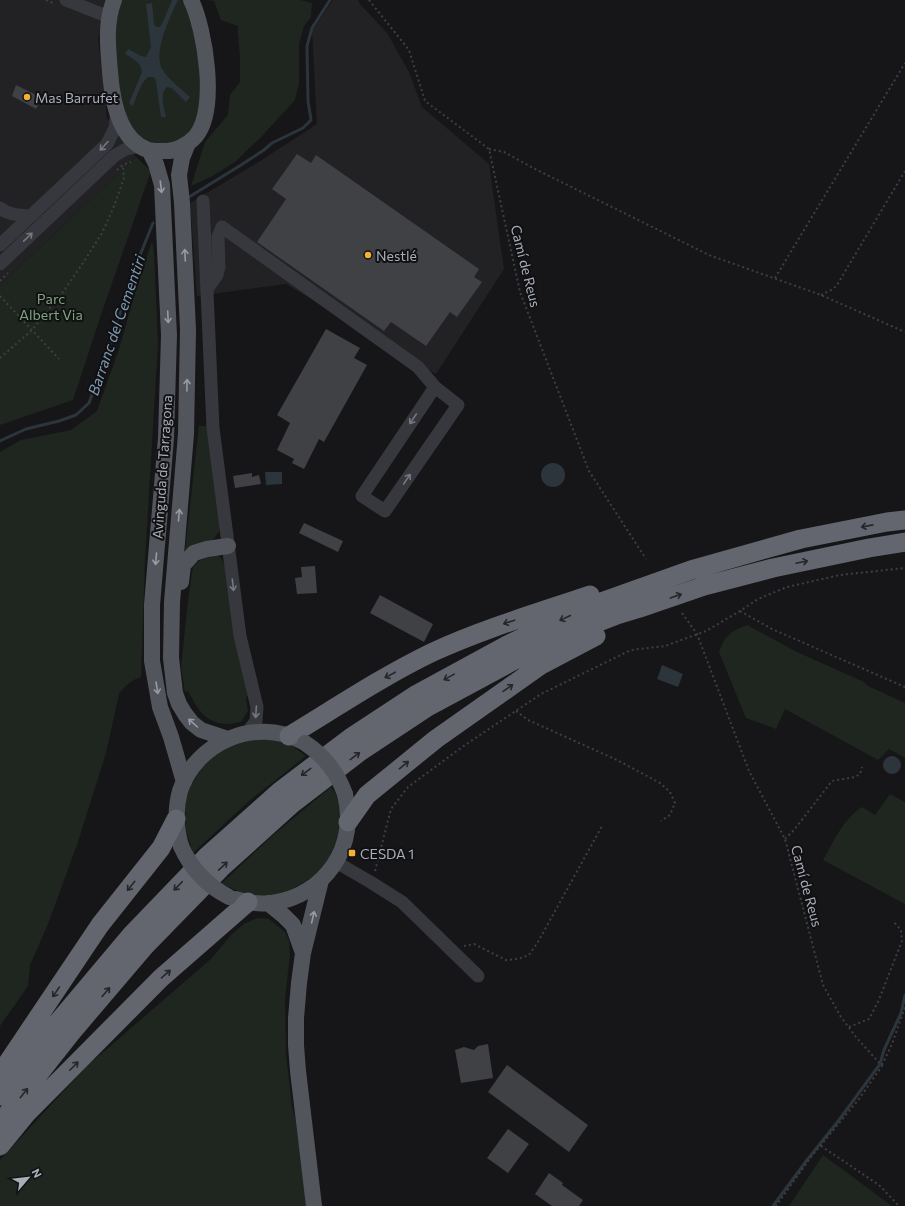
<svg xmlns="http://www.w3.org/2000/svg" width="905" height="1206" font-family="Commissioner,sans-serif">
<rect width="100%" height="100%" fill="#161618"/>
<path fill="#222225" d="M0,0H107L98,38L107,118L136,157L0,285Z
M333,0H358L360,4L387,33L409,72L422,107L489,164L504,269L436,374L286,284L197,296L190,203L257,163L317,124L312,31Z"/>
<path fill="#1e261f" d="M122,0H184C188,14 196,33 198,47C199,53 199,61 199,68C200,87 202,107 194,125C190,134 179,143 168,144C164,144 160,145 156,144C122,140 117,83 116,57C116,36 114,19 122,0Z
M207,0H300L312,3L311,17L304,26L299,44V83L295,100L262,136L235,162L211,177L191,186L205,142L228,115L230,95L240,82V58L238,33V26L221,20L214,1Z
M136,157L151,171L103,309L73,400L0,425V285Z
M152,241L154,252L158,343L145,561L141,677C132,680 124,686 119,694L106,753L78,842L48,924L30,965L28,986L0,1026V452L21,440L71,430L97,411L119,349L137,286Z
M199,426H208L221,523L219,532L212,541L185,551Z
M216,554L221,558L224,563L248,694L246,699L248,711L241,722C211,729 201,716 188,691L185,692L181,667L188,600L193,567L199,561Z
M747,625L797,652L864,682L868,686L905,703V758L889,749L878,760L785,709L776,729L746,718L719,652C725,634 731,632 747,625Z
M253,739L272,740L288,743L306,756L249,801L193,853L186,830L185,802L190,787L201,769L215,754L233,745Z
M331,787C333,790 336,794 337,797C346,818 337,849 323,866C316,875 307,881 297,886C285,893 270,898 256,896C244,894 232,889 222,883L272,836Z
M890,794L905,802V904L823,860C834,841 843,819 862,807L875,815Z
M257,918L269,919L285,932L289,940L290,955L285,998L286,1054L292,1107L295,1117L307,1206H0V1160L86,1067L212,958L231,935L244,924Z
M823,1155L892,1206H789Z"/>
<path fill="#2c353c" d="M172,0H178C170,17 153,51 162,69C169,80 181,89 190,97L186,102L172,88L167,87C159,93 164,108 166,117H161L156,81L154,77H148C140,84 137,96 133,106L129,103L142,72C141,62 133,59 125,54L128,49L141,56L146,57L151,47L146,4L152,3L154,24L156,27H160L163,22Z
M541 475a12 12 0 1 1 24 0a12 12 0 1 1-24 0Z
M265,472H282V484L266,485Z
M662,665L683,674L678,687L657,679Z
M883 765a9 9 0 1 1 18 0a9 9 0 1 1-18 0Z"/>
<g fill="none" stroke-linecap="round" stroke-linejoin="round">
<path stroke="#2c353c" stroke-width="3" d="M189,197L241,165L264,150L272,143L303,128L311,120L308,101L307,46L312,28L330,0
M0,441L26,429L59,421L76,415L89,403L109,348L132,275L153,223
M773,1206L807,1160L839,1120L880,1064L884,1050L901,1013L905,995"/>
</g>
<path fill="#404145" d="M16,85L42,98L36,109L12,96Z
M297,154L311,163L316,155L479,269L474,277L482,282L457,317L450,312L426,346L391,322L384,331L257,242L286,199L272,189Z
M326,329L360,348L354,358L367,365L324,442L319,439L304,469L292,463L294,459L277,450L290,423L277,415Z
M252,473V477L259,475L261,484L235,488L233,476Z
M304,523L343,541L338,552L299,533Z
M315,566L317,593L297,594L295,578L302,577L301,567Z
M380,595L433,624L424,642L370,613Z
M488,1044L493,1078L461,1083L455,1050L464,1047L474,1050L478,1046Z
M507,1065L588,1125L569,1152L488,1092Z
M508,1129L529,1144L508,1173L487,1158Z
M549,1173L563,1183L562,1185L583,1200L579,1206H552L535,1194Z"/>
<g fill="none" stroke-linecap="round" stroke-linejoin="round">
<path stroke="#3d3f44" stroke-width="2" stroke-dasharray="2 3" stroke-linecap="butt" d="M46,0L55,4
M369,0L409,50L425,101L489,149L520,292L589,471L646,559
M489,149L504,152L533,168L709,255L821,295L905,332
M117,170L123,165L131,162
M775,278L905,63
M0,281L8,273
M821,295L833,289L837,285L905,171
M0,296L59,359
M0,358L32,330L63,292L83,263L102,233L113,209L124,178L123,165
M740,611L772,629L905,687
M682,613L697,634L749,771L785,839L823,985L841,1017L856,1037L882,1066L859,1099L811,1157L776,1206
M516,711L528,720L617,760L660,783L670,792L675,803L670,815L661,821
M785,839L794,830L832,781L855,777L860,774L862,767
M375,871L391,809L408,787L465,745L541,694L631,650L665,646L706,631L740,611L758,599L787,587L840,575L905,568
M464,946L474,944L506,960L518,959L529,955L538,942L602,826
M849,1027L869,1019L878,1002L902,941L901,930L893,921
M882,1065L892,1044L905,1007
M821,1146L879,1185L899,1206"/>
<path stroke="#37383d" stroke-width="13" d="M66,0L109,17
M203,201L213,428L240,636L257,707L256,721L247,733
M0,208C8,215 20,215 30,216
M0,245L107,144L115,128L117,110
M0,264L114,156L126,149L141,146
M207,289L217,275L219,267L218,237L222,227L418,367L435,387L458,405L385,511L362,496L435,387
M336,862L372,883L402,902L478,976"/>
<path stroke="#53555c" stroke-width="16" d="M114,0C105,24 108,47 110,72C112,99 119,140 148,150C153,151 159,151 164,151C175,152 188,145 196,136C218,109 205,29 191,0
M188,143L182,158L179,175L182,203L188,330L186,434L172,602L171,658L175,693L179,704L185,714L192,723L201,730L228,739
M149,150L156,164L162,185L169,335L166,438L152,605V661L160,707L171,737L184,782
M181,582L183,565L194,553L207,549L228,546
M181,846C176,828 175,809 180,791C196,742 255,717 301,741
M236,899C285,916 340,882 347,830C349,818 348,806 345,794
M268,903L284,916L293,925L303,953
M314,1206L298,1071L296,1045V1018L299,983L303,953L321,880"/>
<path stroke="#63666e" stroke-width="19" d="M289,736C337,707 383,676 433,652C483,629 537,613 590,595
M348,822L367,795L436,739L541,665L596,636
M0,1074L100,925L161,848L176,819
M0,1096L57,1023L131,935L207,856L280,791L350,738L417,694L507,645L590,606L691,570L801,539L887,522L905,520
M0,1123L71,1033L145,946L221,868L292,804L361,751L426,708L515,660L594,624L617,615L640,608L704,586L773,568L869,548L905,542
M0,1146L27,1113L161,978L248,902"/>
<path stroke="#53555c" stroke-width="16" d="M305,743C325,756 337,772 345,794
M181,846C191,869 206,885 229,897"/>
</g>
<defs><path id="oneway-shaft" d="M-6 0H5M1.5-3L5.5 0L1.5 3" fill="none" stroke-width="1.6" stroke-linecap="round" stroke-linejoin="round"/></defs>
<g stroke="#757881">
<use href="#oneway-shaft" transform="translate(104 146) rotate(132)"/>
<use href="#oneway-shaft" transform="translate(28 237) rotate(-44)"/>
<use href="#oneway-shaft" transform="translate(413 419) rotate(124)"/>
<use href="#oneway-shaft" transform="translate(407 479) rotate(-56)"/>
<use href="#oneway-shaft" transform="translate(233 585) rotate(83)"/>
<use href="#oneway-shaft" transform="translate(256 712) rotate(94)"/>
</g>
<g stroke="#979ba6">
<use href="#oneway-shaft" transform="translate(161 187) rotate(83)"/>
<use href="#oneway-shaft" transform="translate(185 255) rotate(-93)"/>
<use href="#oneway-shaft" transform="translate(168 317) rotate(87)"/>
<use href="#oneway-shaft" transform="translate(187 385) rotate(-89)"/>
<use href="#oneway-shaft" transform="translate(179 515) rotate(-85)"/>
<use href="#oneway-shaft" transform="translate(156 559) rotate(95)"/>
<use href="#oneway-shaft" transform="translate(157 688) rotate(81)"/>
<use href="#oneway-shaft" transform="translate(193 723) rotate(-138)"/>
<use href="#oneway-shaft" transform="translate(313 917) rotate(-77)"/>
</g>
<g stroke="#26262a">
<use href="#oneway-shaft" transform="translate(867 526) rotate(169)"/>
<use href="#oneway-shaft" transform="translate(802 562) rotate(-12)"/>
<use href="#oneway-shaft" transform="translate(676 596) rotate(-19)"/>
<use href="#oneway-shaft" transform="translate(565 618) rotate(155)"/>
<use href="#oneway-shaft" transform="translate(509 622) rotate(162)"/>
<use href="#oneway-shaft" transform="translate(390 675) rotate(152)"/>
<use href="#oneway-shaft" transform="translate(449 677) rotate(151)"/>
<use href="#oneway-shaft" transform="translate(508 688) rotate(-35)"/>
<use href="#oneway-shaft" transform="translate(355 756) rotate(-37)"/>
<use href="#oneway-shaft" transform="translate(404 765) rotate(-39)"/>
<use href="#oneway-shaft" transform="translate(306 772) rotate(143)"/>
<use href="#oneway-shaft" transform="translate(223 866) rotate(-43)"/>
<use href="#oneway-shaft" transform="translate(131 886) rotate(129)"/>
<use href="#oneway-shaft" transform="translate(178 886) rotate(134)"/>
<use href="#oneway-shaft" transform="translate(166 974) rotate(-41)"/>
<use href="#oneway-shaft" transform="translate(56 992) rotate(124)"/>
<use href="#oneway-shaft" transform="translate(106 992) rotate(-50)"/>
<use href="#oneway-shaft" transform="translate(74 1066) rotate(-45)"/>
<use href="#oneway-shaft" transform="translate(24 1093) rotate(-52)"/>
</g>
<g fill="#f2b134" stroke="#111113" stroke-width="1.5">
<circle cx="27" cy="97" r="4"/>
<circle cx="368" cy="255" r="4"/>
<rect x="348" y="849" width="8" height="8" rx="2"/>
</g>
<g text-anchor="middle" dominant-baseline="central" stroke-width="4" stroke-linejoin="round" paint-order="stroke">
<g font-size="14" fill="#a8adb8" stroke="#111113" text-anchor="start">
<text x="35" y="97">Mas Barrufet</text>
<text x="376" y="255">Nestlé</text>
<text x="360" y="853">CESDA 1</text>
</g>
<g font-size="14" fill="#a8adb8" stroke="#111113">
<text transform="translate(526 266) rotate(76)">Camí de Reus</text>
<text transform="translate(162 467) rotate(-86)">Avinguda de Tarragona</text>
<text transform="translate(807 886) rotate(75)">Camí de Reus</text>
</g>
<g font-size="14" fill="#7fa381" stroke="#111113">
<text x="51" y="298">Parc<tspan x="51" dy="16">Albert Via</tspan></text>
</g>
<g font-size="15" font-style="italic" fill="#7f9bb3" stroke="#111113">
<text transform="translate(116 325) rotate(-71)">Barranc del Cementiri</text>
</g>
</g>
<g transform="translate(28 1178) rotate(62)" stroke="#111113" stroke-width="3" paint-order="stroke">
<path d="M0-3L7 15L0 10L-7 15Z" fill="#a8adb8"/>
<text y="-6" font-size="11" font-weight="bold" text-anchor="middle" fill="#a8adb8">N</text>
</g>
</svg>
